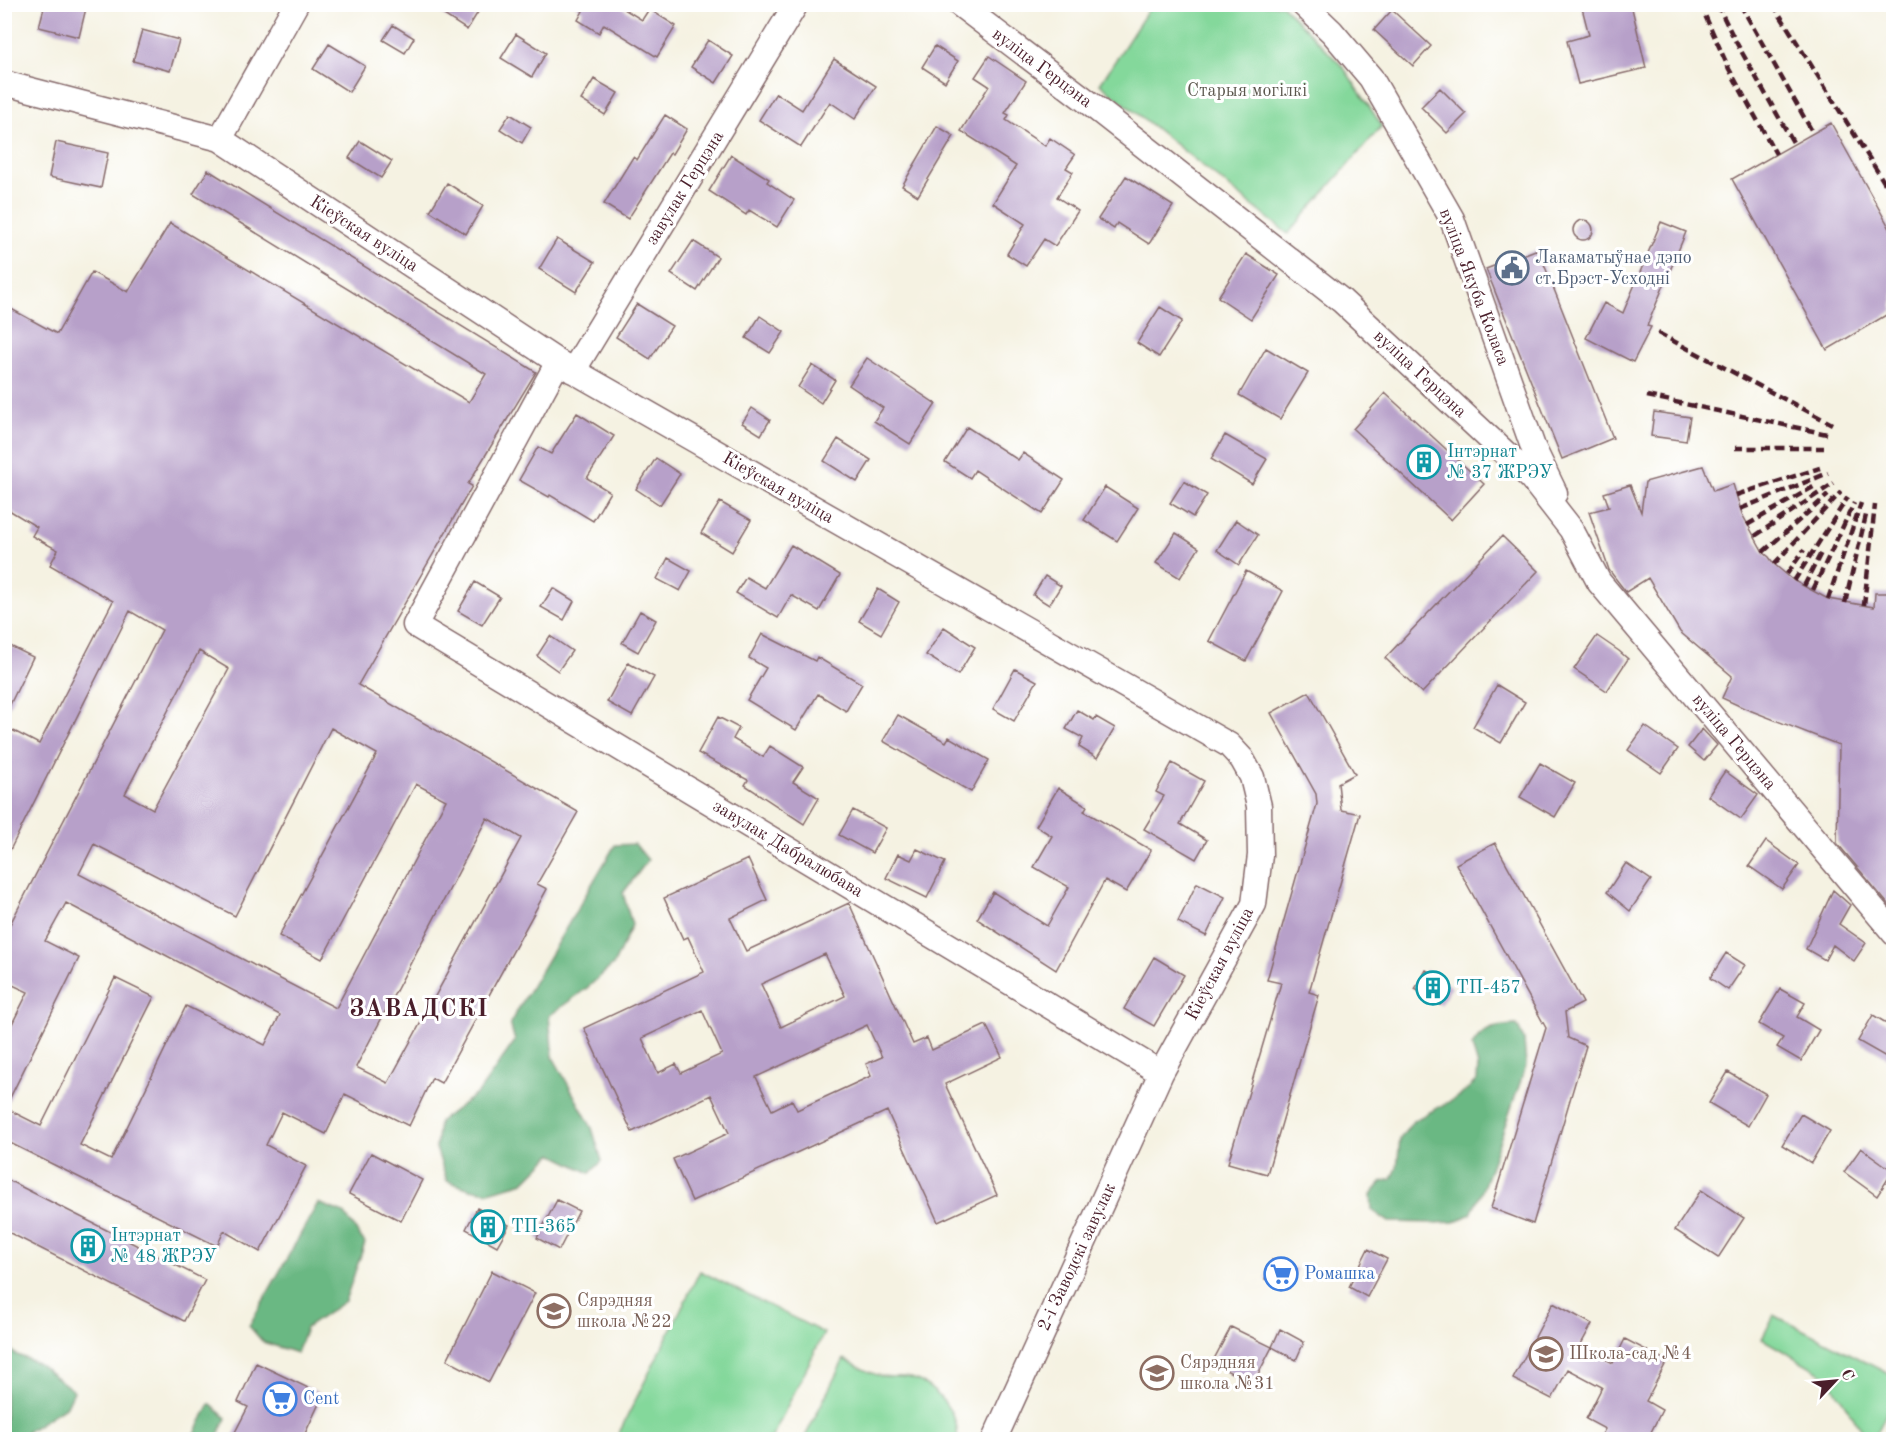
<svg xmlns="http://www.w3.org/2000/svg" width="1898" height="1444" font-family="'Old Standard TT',serif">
<rect width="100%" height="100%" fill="#fff"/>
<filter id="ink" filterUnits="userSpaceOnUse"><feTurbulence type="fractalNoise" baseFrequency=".0167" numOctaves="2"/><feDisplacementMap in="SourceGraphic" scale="12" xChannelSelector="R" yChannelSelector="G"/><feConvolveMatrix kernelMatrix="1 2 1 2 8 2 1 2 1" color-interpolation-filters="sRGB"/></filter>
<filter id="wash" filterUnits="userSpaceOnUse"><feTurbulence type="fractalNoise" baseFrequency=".008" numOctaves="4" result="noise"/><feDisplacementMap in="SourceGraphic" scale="24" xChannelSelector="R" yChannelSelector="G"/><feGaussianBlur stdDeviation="1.35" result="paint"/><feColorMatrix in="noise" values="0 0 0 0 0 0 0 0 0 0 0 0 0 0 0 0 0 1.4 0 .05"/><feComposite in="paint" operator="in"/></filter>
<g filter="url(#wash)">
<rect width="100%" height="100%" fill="#f5f2e2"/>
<path fill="#84d89b" stroke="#677c63" stroke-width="1.5" d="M1152,4L1282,5L1344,68L1382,126L1288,234L1100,84Z
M700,1271L824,1333L771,1439H616Z
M1774,1315L1893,1376V1400L1874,1439H1867L1827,1376L1762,1339Z
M844,1359C854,1364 871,1375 882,1376C893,1378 903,1375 914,1379C935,1386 961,1416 957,1439H804Z"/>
<path fill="#6bb883" stroke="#5a6c57" stroke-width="1.5" d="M635,844L648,860L623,893L632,925L614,964L587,988L549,1016L553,1057L592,1128L602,1161L590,1173L552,1154L524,1182L489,1192L470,1189L447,1181L436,1148L439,1122L479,1092L515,1041L510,1023L615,845Z
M1517,1025L1524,1040L1526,1066L1482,1191L1471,1214L1454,1222L1435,1223L1389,1222L1372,1210L1371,1195L1382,1182L1392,1179L1397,1168L1400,1139L1413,1121L1460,1096L1477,1080L1478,1066L1472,1046C1482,1027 1496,1026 1517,1025Z
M318,1203L344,1213L365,1243L345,1301L306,1328L297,1353L263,1342L249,1326Z
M5,1344L15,1354L37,1363L74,1391L67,1406L28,1431L23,1439H5Z
M210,1404L226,1418L217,1439H192Z"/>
<g id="blocks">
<path fill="#b7a0c9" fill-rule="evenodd" d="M45,4H87L79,37L39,27Z
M427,4H483L467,30Z
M573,4H616L642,20L649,9L676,26L657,57L604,24L599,33L578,20L583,11Z
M1581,4H1631L1646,68L1578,84L1567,41L1589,35Z
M1392,10L1431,46L1413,66L1374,30Z
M393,25L414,38L405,53L383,40Z
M142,30L179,40L170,71L133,61Z
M516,34L546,53L532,77L501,58Z
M708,40L733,56L716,83L691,67Z
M329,44L365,66L349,92L313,69Z
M935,46L958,61L945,82L922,67Z
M989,56L1026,81L1005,113L1009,115L1006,120L1045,146L1050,138L1075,155L1066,168L1073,172L1057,197L1078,211L1055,246L1044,239L1026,266L1007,254L1025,224L993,203L1016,166L961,131L989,86L975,77Z
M834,59L876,86L855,119L830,102L801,147L759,120L776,93L802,110Z
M594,79L618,93L605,115L581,100Z
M1440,88L1466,114L1447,133L1421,107Z
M510,114L531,127L522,143L500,129Z
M665,115L687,129L672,154L670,153L628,219L604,204L633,157L637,160Z
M1831,123L1893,234V311L1827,350L1732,179Z
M937,126L954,136L918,196L902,186Z
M360,141L392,161L381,178L349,158Z
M56,142L108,153L101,188L49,177Z
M731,155L769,179L767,182L794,200L777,227L749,210L746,215L709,191Z
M208,170L536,372L468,484L472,486L358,685L578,812L537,884L547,889L441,1083L432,1078L409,1126L345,1094L326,1134L282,1112L266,1145L306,1166L260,1252L224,1231L217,1246L4,1140V1040L28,992L4,981V936L162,630L130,611L4,862V726L39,744L113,601L50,565L58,550L32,536L37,527L4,507V305L57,334L92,272L128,292L170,223L469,402L486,374L193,194ZM199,651L229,669L153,809L125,794ZM331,728L377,754L279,936L322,959L416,784L446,800L336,1008L79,874L94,844L235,916ZM487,818L521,838L388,1083L356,1067ZM66,903L280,1015L265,1045L186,1006L111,1160L80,1145L154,997L115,978L41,1126L5,1108L79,958L45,941Z
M1126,176L1173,206L1149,244L1117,223L1114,229L1098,219Z
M447,183L483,206L466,234L430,211Z
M1573 230a10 10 0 1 1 20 0a10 10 0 1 1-20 0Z
M1661,222L1686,232L1647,326L1651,327L1633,362L1586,338L1604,303L1623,313Z
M557,239L595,262L576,292L539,269Z
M693,241L718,257L697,291L671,274Z
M1538,249L1613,438L1562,459L1486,269Z
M1246,254L1279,275L1251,319L1218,297Z
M637,304L672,326L650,359L616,337Z
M1160,307L1182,321L1159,357L1137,343Z
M760,316L784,332L770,353L746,338Z
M1266,348L1308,373L1280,419L1239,395Z
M867,358L936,404L910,444L874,421L883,408L849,385Z
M812,365L835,380L821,403L798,387Z
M1385,393L1484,484L1451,520L1353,429Z
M752,408L770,420L761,435L742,423Z
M1654,412L1690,417L1686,441L1651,436Z
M577,413L614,436L587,478L610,492L593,521L550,495L549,497L519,480L538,447L551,454Z
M967,427L1018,460L1023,453L1064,480L1042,514L975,470L970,478L945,462Z
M1225,435L1267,459L1252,484L1211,459Z
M838,439L871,460L857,482L824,461Z
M656,458L680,474L660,505L636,489Z
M1703,466L1713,491L1733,484L1742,514L1763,552L1769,557L1774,564L1794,581L1828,599L1874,607L1875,593H1893V910L1837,843L1839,745L1744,708L1722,698L1732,676L1680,632L1648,578L1626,592L1609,570L1589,512L1609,507L1604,493L1630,485L1641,512L1645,482Z
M1184,481L1207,495L1193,517L1170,503Z
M1105,487L1138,508L1117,541L1084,520Z
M720,502L751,520L732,552L701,533Z
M1236,520L1258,535L1239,565L1217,550Z
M1176,533L1199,548L1180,578L1156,563Z
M1502,536L1538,571L1422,693L1385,658Z
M791,545L840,575L819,611L791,595L778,618L736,593L746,577L765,588Z
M668,558L691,571L680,591L657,579Z
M1246,571L1283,591L1246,661L1209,641Z
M1045,576L1061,586L1049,605L1033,595Z
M475,582L500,597L482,625L458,611Z
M553,588L574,601L564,620L541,607Z
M878,589L899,602L881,634L859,621Z
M640,611L656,620L638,652L622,643Z
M944,627L975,647L958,675L926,655Z
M762,634L815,661L817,657L862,684L846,711L818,694L796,730L747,700L766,668L749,658Z
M550,636L572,651L558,671L537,656Z
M1597,636L1619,651L1628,659L1607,691L1574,669Z
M4,643L33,657L4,717Z
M628,663L654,677L632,716L607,702Z
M1015,669L1037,681L1014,721L993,709Z
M1497,685L1525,702L1501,743L1473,727Z
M1309,692L1355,774L1338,783L1341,810L1360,814L1309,992L1319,995L1267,1174L1228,1163L1281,983L1267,980L1317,804L1316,794L1271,713Z
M1077,710L1094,720L1096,717L1115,728L1097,758L1079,747L1083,738L1066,729Z
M898,715L946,742L949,737L989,760L971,792L883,741Z
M718,717L739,728L733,739L763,757L770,746L803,767L793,782L819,798L804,824L745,785L748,780L698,753Z
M1645,726L1678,749L1661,773L1628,750Z
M1702,729L1717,745L1704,761L1688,747Z
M1172,763L1204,781L1180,824L1207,840L1196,859L1144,829L1164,796L1156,792Z
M1540,763L1575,783L1555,817L1520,797Z
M1725,771L1758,795L1741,819L1708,796Z
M1058,788L1087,806L1084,811L1151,850L1126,892L1105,880L1056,970L977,919L993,892L1047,926L1069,887L1034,867L1052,836L1036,826Z
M853,810L886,828L872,853L839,835Z
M1766,841L1799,865L1782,889L1749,866Z
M1495,843L1583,1003L1565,1012L1568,1038L1586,1046L1533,1224L1491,1208L1546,1028L1456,864Z
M917,849L945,862L927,898L886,878L898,854L911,860Z
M748,859L767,900L730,918L746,951L849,903L913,1044L927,1038L932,1050L986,1025L1002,1057L945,1084L997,1195L938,1222L887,1111L692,1201L673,1159L729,1133L711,1095L632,1132L584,1028L704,972L688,937L683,939L664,898ZM825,954L845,996L781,1027L761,984ZM702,1010L722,1054L681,1073L676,1064L658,1073L642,1038ZM867,1025L882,1057L866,1064L871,1076L797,1110L792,1100L772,1110L756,1077Z
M1626,863L1651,880L1630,911L1607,892Z
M1197,883L1225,897L1206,936L1178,922Z
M1833,890L1850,905L1839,924L1866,943L1854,961L1833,945L1825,960L1806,949Z
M1726,953L1745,965L1728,990L1710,978Z
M1154,957L1184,975L1154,1026L1124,1009Z
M1426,970L1452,987L1440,1005L1415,989Z
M1780,989L1805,1003L1797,1017L1819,1030L1801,1061L1777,1047L1783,1038L1759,1024Z
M1873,1015L1893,1027V1061L1858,1041Z
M1728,1072L1766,1094L1748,1126L1709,1103Z
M1801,1114L1830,1131L1811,1163L1782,1145Z
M1861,1148L1893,1171L1877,1196L1844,1172Z
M371,1153L422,1180L401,1221L349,1194Z
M4,1178L205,1280L184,1321L4,1230Z
M1701,1190L1744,1218L1718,1258L1675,1230Z
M557,1200L579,1211L559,1250L537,1238Z
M477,1208L509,1225L497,1246L466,1229Z
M1368,1249L1387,1259L1367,1297L1349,1287Z
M1272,1260L1297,1269L1289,1288L1265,1279Z
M492,1271L535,1293L489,1382L447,1360Z
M1553,1303L1592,1324L1580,1346L1613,1363L1625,1339L1667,1361L1646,1401L1662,1410L1647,1440H1599L1605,1429L1586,1419L1602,1387L1568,1369L1552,1399L1513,1379Z
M1231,1327L1272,1347L1253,1384L1212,1363Z
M1280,1329L1304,1342L1296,1360L1272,1347Z
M256,1363L323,1395L302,1440H231L248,1407L238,1402Z"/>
</g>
</g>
<g filter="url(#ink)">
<use href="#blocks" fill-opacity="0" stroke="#86696b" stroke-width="1.5"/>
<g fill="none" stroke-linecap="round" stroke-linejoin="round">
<g stroke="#86696b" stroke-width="27">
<path id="street" d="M959,4L1084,99L1342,301L1518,465L1532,479L1571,529L1599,582L1894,933
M1303,4L1332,32L1371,78L1452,219L1533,447L1555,493
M4,83L220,139L558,362L1229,745L1242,759L1252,777L1259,806L1260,855L1254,904L1161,1073L994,1440
M220,139L296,4
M558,362L415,625L1161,1073
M573,371L796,4"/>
</g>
<use href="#street" stroke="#fff" stroke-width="24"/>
<path stroke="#4a1f2b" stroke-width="4.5" stroke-dasharray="9 4.5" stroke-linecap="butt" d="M1700,4L1729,69L1776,154
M1717,4L1736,42L1794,144
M1740,4L1813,133
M1773,4L1894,198
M1890,313L1894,320
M1658,333L1832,424
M1647,396L1827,434
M1735,448H1824
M1736,495L1820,468
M1740,509L1828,473
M1747,525L1815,486
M1755,536L1834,483
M1763,552L1828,495
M1774,564L1841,492
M1787,574L1804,550
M1794,581L1848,497
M1804,586L1822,551
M1813,590L1854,503
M1828,599L1861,503
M1845,603L1867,511
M1864,605L1875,505"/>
</g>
</g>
<defs>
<g id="civic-ring" transform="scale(1.725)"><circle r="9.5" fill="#fff" stroke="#5c6f8a" stroke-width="1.5"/><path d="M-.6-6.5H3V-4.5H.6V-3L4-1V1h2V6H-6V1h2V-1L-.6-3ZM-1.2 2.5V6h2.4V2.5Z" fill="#5c6f8a"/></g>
<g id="building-ring" transform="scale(1.725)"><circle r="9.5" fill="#fff" stroke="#0f9aa8" stroke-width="1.5"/><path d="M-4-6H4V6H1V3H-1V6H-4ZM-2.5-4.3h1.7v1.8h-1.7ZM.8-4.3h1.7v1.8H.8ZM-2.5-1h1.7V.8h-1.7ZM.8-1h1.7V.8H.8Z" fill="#0f9aa8"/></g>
<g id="supermarket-ring" transform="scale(1.725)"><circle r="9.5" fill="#fff" stroke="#3f7fe0" stroke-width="1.5"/><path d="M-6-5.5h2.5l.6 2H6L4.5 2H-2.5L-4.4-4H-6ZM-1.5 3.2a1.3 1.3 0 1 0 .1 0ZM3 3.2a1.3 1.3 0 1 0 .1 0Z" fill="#3f7fe0"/></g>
<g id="school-ring" transform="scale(1.725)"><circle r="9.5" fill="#fff" stroke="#8d6e63" stroke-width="1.5"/><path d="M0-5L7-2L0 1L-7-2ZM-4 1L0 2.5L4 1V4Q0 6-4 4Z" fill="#8d6e63"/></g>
</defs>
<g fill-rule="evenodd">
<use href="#civic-ring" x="1512" y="268"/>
<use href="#building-ring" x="1424" y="462"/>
<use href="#building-ring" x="1433" y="988"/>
<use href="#building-ring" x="488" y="1227"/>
<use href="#building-ring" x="88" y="1246"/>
<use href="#supermarket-ring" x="1281" y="1274"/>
<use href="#school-ring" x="554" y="1311"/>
<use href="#school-ring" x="1546" y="1354"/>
<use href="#school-ring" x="1157" y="1373"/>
<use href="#supermarket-ring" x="280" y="1399"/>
</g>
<g text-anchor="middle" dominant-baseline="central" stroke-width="6" stroke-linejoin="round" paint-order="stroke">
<g font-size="18" fill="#4a1f2b" stroke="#fff">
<text transform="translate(1042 68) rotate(37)">вуліца Герцэна</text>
<text transform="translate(685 188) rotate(-58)">завулак Герцэна</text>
<text transform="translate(364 234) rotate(33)">Кіеўская вуліца</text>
<text transform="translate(1474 287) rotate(69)">вуліца Якуба Коласа</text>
<text transform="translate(1420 374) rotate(43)">вуліца Герцэна</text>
<text transform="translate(778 488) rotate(30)">Кіеўская вуліца</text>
<text transform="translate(1734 742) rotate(50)">вуліца Герцэна</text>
<text transform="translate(788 849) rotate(31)">завулак Дабралюбава</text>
<text transform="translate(1220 964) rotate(-62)">Кіеўская вуліца</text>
<text transform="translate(1077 1257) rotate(-65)">2-і Заводскі завулак</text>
</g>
<g font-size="18" fill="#5b564d" stroke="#fff">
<text x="1247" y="91">Старыя могілкі</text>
</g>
<g font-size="18" fill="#4e5e75" stroke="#fff" text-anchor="start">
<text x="1535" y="258">Лакаматыўнае дэпо<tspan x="1535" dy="21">ст.Брэст-Усходні</tspan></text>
</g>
<g font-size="18" fill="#0d838f" stroke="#fff" text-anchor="start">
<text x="1447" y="452">Інтэрнат<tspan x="1447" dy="21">№ 37 ЖРЭУ</tspan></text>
<text x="1456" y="988">ТП-457</text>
<text x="511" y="1227">ТП-365</text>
<text x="111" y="1236">Інтэрнат<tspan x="111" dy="21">№ 48 ЖРЭУ</tspan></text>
</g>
<g font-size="18" fill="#366cbe" stroke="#fff" text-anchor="start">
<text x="1304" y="1274">Ромашка</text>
<text x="303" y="1399">Cent</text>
</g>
<g font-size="18" fill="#785e54" stroke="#fff" text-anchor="start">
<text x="577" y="1301">Сярэдняя<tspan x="577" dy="21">школа №22</tspan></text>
<text x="1569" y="1354">Школа-сад №4</text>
<text x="1180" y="1363">Сярэдняя<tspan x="1180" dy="21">школа №31</tspan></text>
</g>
<g font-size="24" font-weight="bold" letter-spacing="1.5" fill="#4a1f2b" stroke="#fff">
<text x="419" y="1010">ЗАВАДСКІ</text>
</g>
</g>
<rect width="1898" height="1444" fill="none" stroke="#fff" stroke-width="24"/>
<g transform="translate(1835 1381) rotate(64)" stroke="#ffffff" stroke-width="4.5" paint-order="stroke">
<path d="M0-4.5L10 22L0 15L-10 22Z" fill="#4a1f2b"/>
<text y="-9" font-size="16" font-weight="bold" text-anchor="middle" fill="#4a1f2b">С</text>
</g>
</svg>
